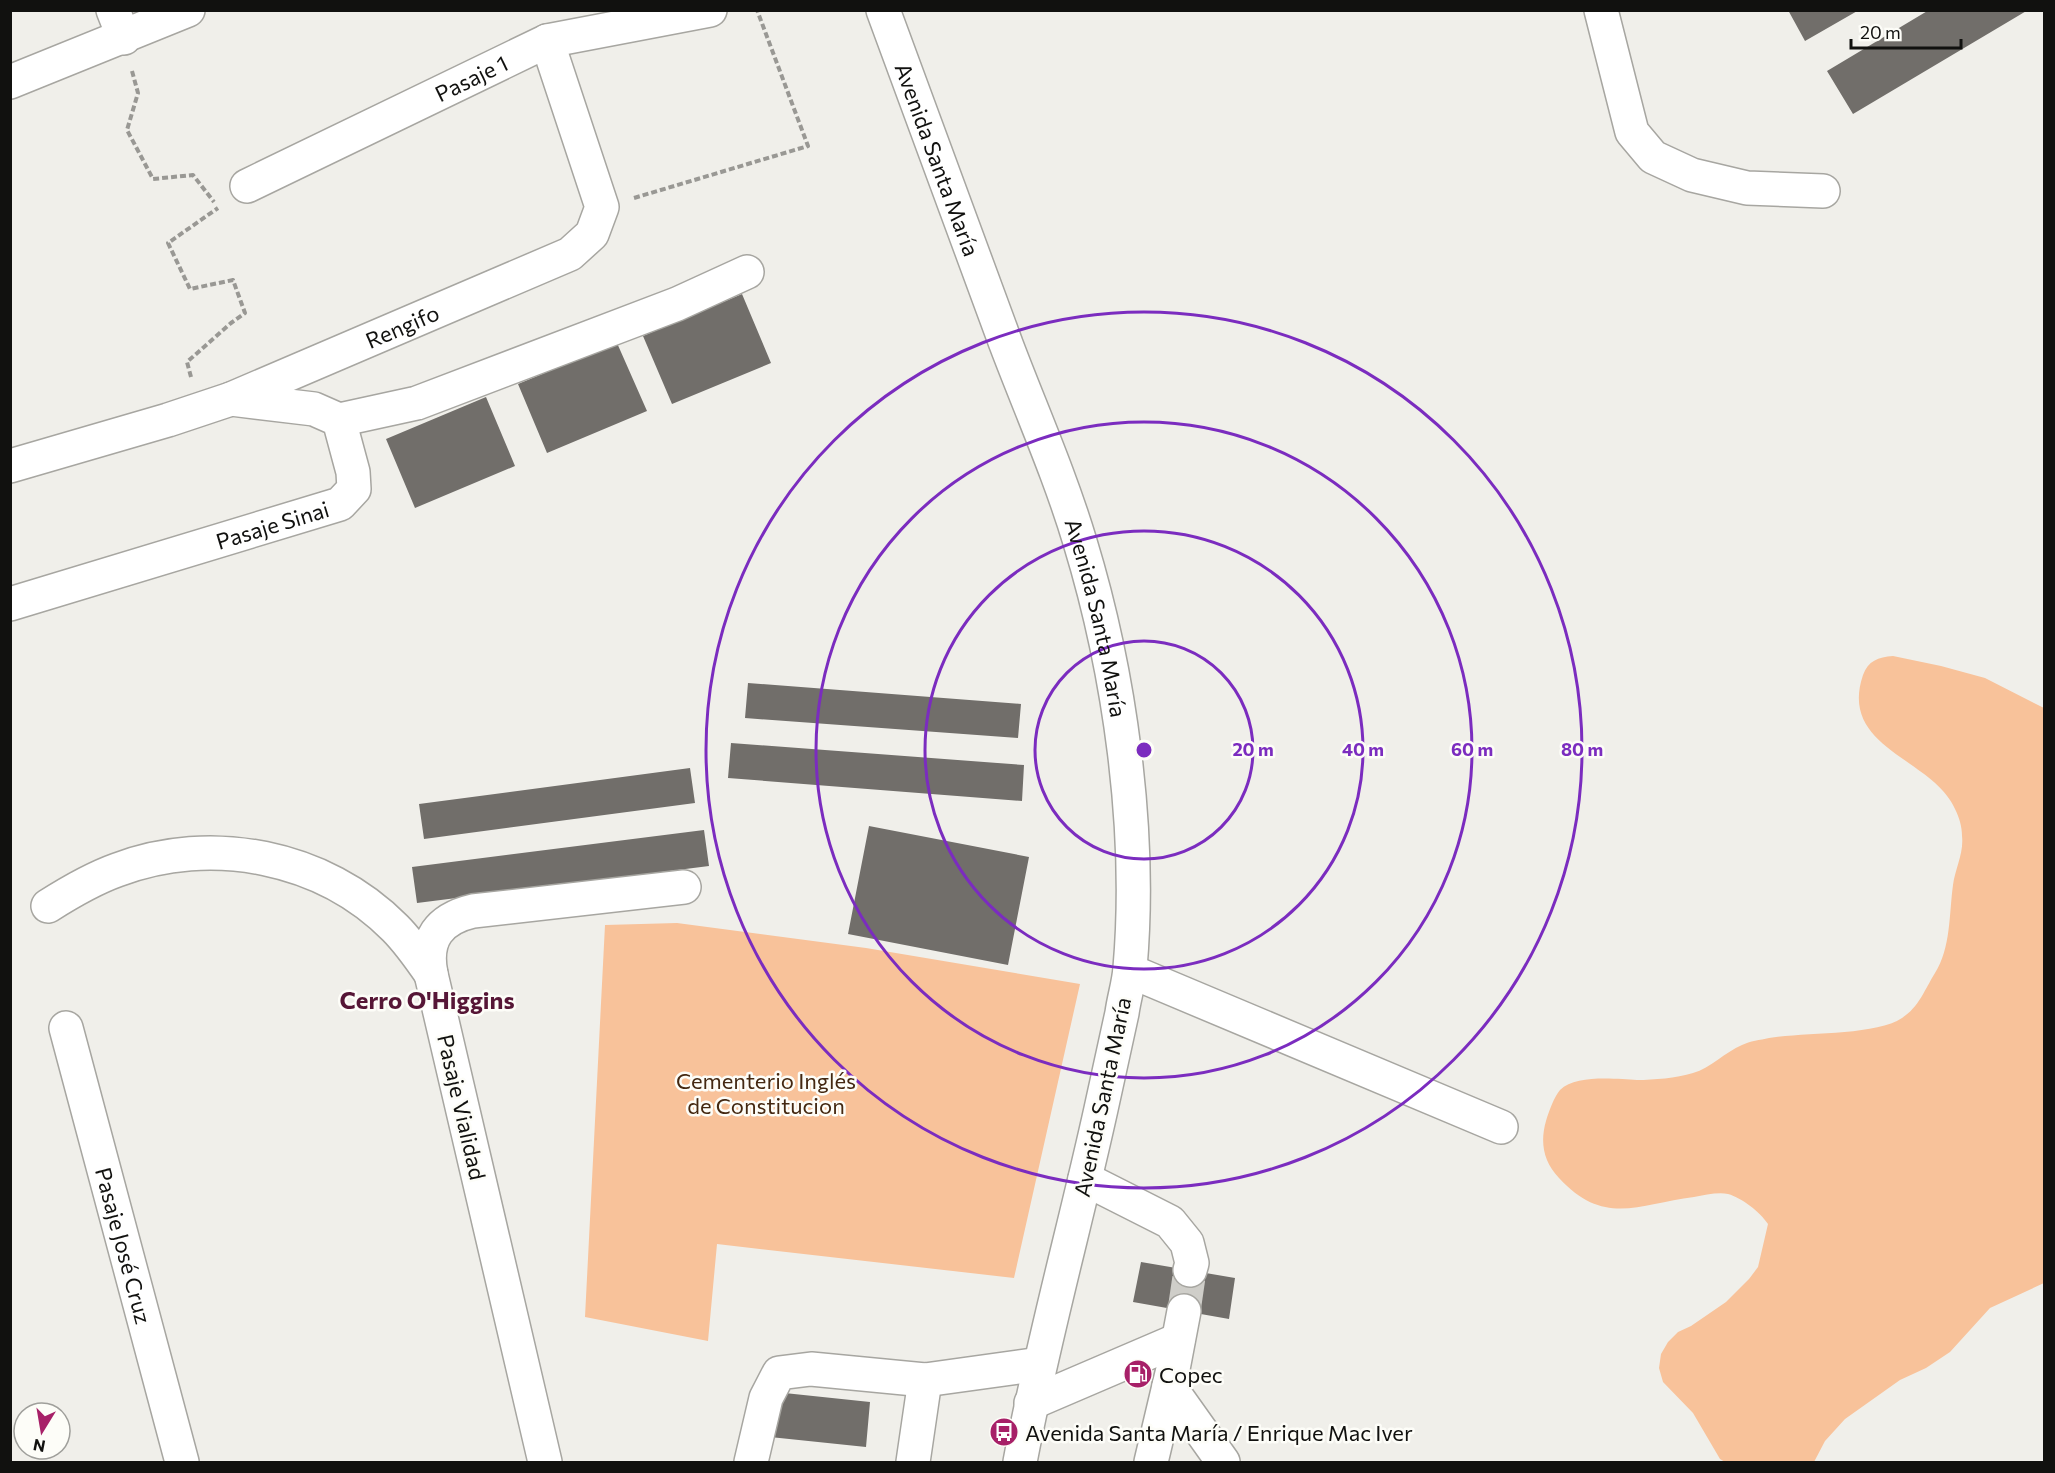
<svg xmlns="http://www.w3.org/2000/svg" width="2055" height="1473" font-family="Commissioner,sans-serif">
<rect width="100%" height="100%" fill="#f0efea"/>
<path fill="#f8c29a" d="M1893,656L1941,666L1985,678L2044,708V1283L1990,1308L1950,1352L1926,1368L1900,1380L1845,1419L1825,1441L1814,1462H1725L1720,1459L1693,1413L1663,1382L1659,1368L1661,1354L1668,1342L1678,1332L1691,1326L1726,1302L1749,1279L1758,1267L1768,1224C1760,1212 1742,1198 1728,1194C1718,1192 1705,1195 1694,1197C1639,1204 1604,1227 1559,1178C1543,1161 1540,1142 1546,1121C1549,1111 1554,1097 1560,1090C1576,1074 1617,1079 1637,1080C1654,1080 1676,1078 1693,1073C1711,1068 1725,1052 1742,1045C1750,1041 1760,1040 1769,1038C1804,1032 1875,1036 1902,1018C1919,1007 1925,989 1935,973C1951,948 1949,914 1953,885C1955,869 1964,853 1962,836C1962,826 1959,817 1955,809C1933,758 1838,749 1863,675C1868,661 1878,657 1893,656Z
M677,923L866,948L1080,984L1014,1278L717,1244L708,1341L585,1317L605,925Z"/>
<path fill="#716e6a" d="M1788,10H1859L1805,41Z
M1929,10H2028L1853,114L1827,71Z
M742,294L771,363L672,404L643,336Z
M617,343L647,411L547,453L518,384Z
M486,397L515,466L415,508L386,439Z
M748,683L1021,704L1018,738L745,718Z
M731,743L1024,765L1022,801L728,778Z
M690,768L695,803L424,839L419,804Z
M869,826L1029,857L1008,965L848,934Z
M704,830L709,866L417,903L412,867Z
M1141,1262L1235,1278L1229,1319L1133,1302Z
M775,1392L870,1402L866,1447L770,1437Z"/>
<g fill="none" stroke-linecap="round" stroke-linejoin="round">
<path stroke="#cfcec9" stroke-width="33" stroke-dasharray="33 16" stroke-linecap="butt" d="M1184,1311L1190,1270"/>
<g stroke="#a7a6a1" stroke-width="36">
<g id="minor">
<path d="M113,10L124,38"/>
<path d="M1601,10L1632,132L1653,157L1692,175L1747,188L1823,191"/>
<path d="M10,82L188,10"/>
<path id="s1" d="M247,186L547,41L710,10"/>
<path d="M339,420L417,403L677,304L747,272"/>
<path id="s2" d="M10,466L168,420L231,399L570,254L592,234L602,207L547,41"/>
<path id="s3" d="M10,604L340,504L354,489L353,472L339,420L314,409L231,399"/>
<path d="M48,906C70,892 92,879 117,870C211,834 324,856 395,928C409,942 420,958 431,974"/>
<path d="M1130,971L1501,1127"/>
<path id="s4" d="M66,1028L182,1462"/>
<path d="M1085,1179L1170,1222L1187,1243L1192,1263L1190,1270"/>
<path d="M1169,1386L1223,1462"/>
<path d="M1031,1403L1178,1340"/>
<path d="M545,1462L431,974C424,939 439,919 473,911L684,887"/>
<path d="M751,1462L766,1398L779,1373L811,1369L925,1380L1040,1364"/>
<path d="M913,1462L925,1380"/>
<path d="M1151,1462L1173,1369L1184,1311"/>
</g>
</g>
<g stroke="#a7a6a1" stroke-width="36">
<g id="major">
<path id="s5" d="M883,10C924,122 965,233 1006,344C1031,410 1060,475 1080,542C1120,673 1142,831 1130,968C1129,983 1124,998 1122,1013C1115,1045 1108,1077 1101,1109C1075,1227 1042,1344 1020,1462"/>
</g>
</g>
<path stroke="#999894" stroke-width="4" stroke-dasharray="6 3" stroke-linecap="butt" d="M132,71L138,93L127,130L153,179L193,175L214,202
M634,198L808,146L757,10
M191,377L187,362L231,323L245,313L233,280L190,289L168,243L218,208"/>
<use href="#minor" stroke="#fff" stroke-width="33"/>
<use href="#major" stroke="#fff" stroke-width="33"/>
</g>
<g fill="none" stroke="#7b2cbf" stroke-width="3">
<circle cx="1144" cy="750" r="109"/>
<circle cx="1144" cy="750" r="219"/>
<circle cx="1144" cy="750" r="328"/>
<circle cx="1144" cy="750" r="438"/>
</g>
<defs>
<g id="fuel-disc" transform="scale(1.5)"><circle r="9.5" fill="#a72068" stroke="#fdfdf8"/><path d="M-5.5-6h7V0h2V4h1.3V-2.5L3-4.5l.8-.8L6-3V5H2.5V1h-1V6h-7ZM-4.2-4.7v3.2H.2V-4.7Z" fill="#fff"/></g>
<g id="bus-disc" transform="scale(1.5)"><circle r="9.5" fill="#a72068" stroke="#fdfdf8"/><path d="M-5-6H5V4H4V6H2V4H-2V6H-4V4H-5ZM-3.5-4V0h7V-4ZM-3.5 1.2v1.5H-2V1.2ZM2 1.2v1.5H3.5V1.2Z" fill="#fff"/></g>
</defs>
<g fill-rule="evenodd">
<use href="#fuel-disc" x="1138" y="1374"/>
<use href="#bus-disc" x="1004" y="1432"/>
</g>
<g text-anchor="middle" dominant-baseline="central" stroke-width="5" stroke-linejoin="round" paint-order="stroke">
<g font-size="22" fill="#11110f" stroke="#fdfdf8">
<text stroke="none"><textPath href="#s1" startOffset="249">Pasaje 1</textPath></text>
<text stroke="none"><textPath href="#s5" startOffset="159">Avenida Santa María</textPath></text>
<text stroke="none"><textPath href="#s2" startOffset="417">Rengifo</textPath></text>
<text stroke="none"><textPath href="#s3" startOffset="274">Pasaje Sinai</textPath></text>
<text stroke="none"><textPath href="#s5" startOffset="645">Avenida Santa María</textPath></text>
<text transform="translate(1102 1097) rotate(-78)">Avenida Santa María</text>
<text transform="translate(462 1107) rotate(77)">Pasaje Vialidad</text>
<text stroke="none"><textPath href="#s4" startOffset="225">Pasaje José Cruz</textPath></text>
</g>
<g font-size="22" fill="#442811" stroke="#fdfdf8">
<text x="766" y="1080">Cementerio Inglés<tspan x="766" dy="25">de Constitucion</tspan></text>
</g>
<g font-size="22" fill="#11110f" stroke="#fdfdf8" text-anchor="start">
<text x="1159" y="1374">Copec</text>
<text x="1025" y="1432">Avenida Santa María / Enrique Mac Iver</text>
</g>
<g font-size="24" font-weight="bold" fill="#561636" stroke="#fdfdf8">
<text x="427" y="999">Cerro O'Higgins</text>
</g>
</g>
<circle cx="1144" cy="750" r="9" fill="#7b2cbf" stroke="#fdfdf8" stroke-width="3"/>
<g font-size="18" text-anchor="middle" font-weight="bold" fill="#7b2cbf" stroke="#fdfdf8" stroke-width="5" stroke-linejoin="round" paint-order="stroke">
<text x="1253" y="756">20 m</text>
<text x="1363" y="756">40 m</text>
<text x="1472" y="756">60 m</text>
<text x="1582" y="756">80 m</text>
</g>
<rect width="2055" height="1473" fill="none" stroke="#11110f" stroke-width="24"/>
<g transform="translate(42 1431) rotate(191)"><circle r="28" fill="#fdfdf8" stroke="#9f9f9b" stroke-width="1.5"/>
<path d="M0-4.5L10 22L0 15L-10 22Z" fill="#a72068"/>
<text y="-9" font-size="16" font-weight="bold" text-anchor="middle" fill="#11110f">N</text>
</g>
<path d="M1851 39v9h110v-9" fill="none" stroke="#11110f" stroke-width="3"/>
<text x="1860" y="39" font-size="18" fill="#11110f" stroke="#fdfdf8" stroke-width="4.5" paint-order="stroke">20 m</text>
</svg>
